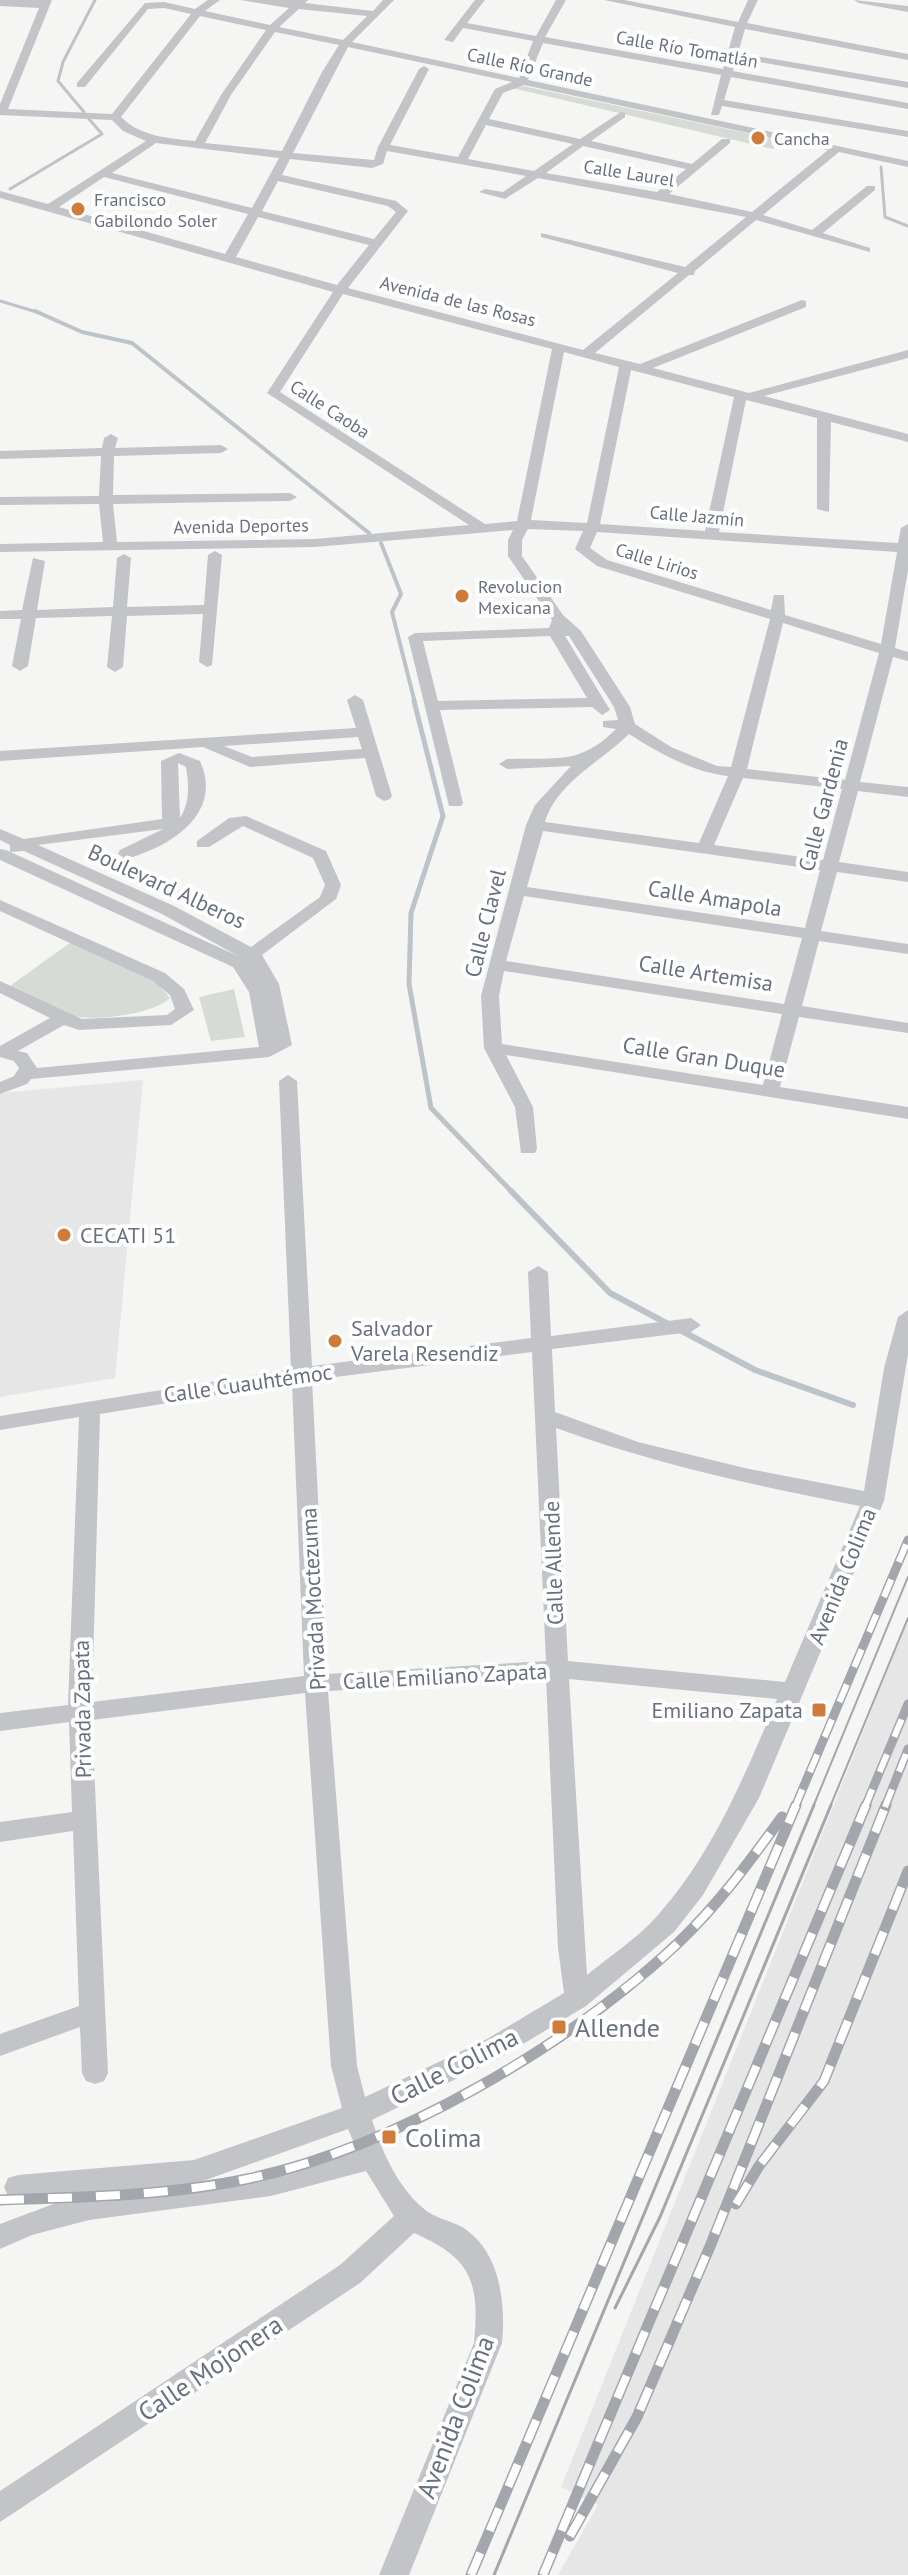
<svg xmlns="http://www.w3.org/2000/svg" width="908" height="2575" font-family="'PT Sans',sans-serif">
<rect width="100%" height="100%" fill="#f5f6f3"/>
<path fill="#e6e6e6" d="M143,1080L115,1378L0,1397V1093Z
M908,1619V2575H558L598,2505L561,2487Z"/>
<path fill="#d6dcd5" d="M523,86L780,140L773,149L512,88Z
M71,942L155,980L170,998C153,1014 103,1020 79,1017C61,1015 28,994 10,986Z
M234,989L245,1037L211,1041L199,997Z"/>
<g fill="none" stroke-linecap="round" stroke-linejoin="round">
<path stroke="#bcc3c9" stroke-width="3" d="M84,112L58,81L63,62L95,0
M881,167L885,217L908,226
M10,189L102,134L89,119
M0,301L40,313"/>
<path stroke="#bcc3c9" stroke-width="4" d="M35,311L82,332L132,343L369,533
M381,543L401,594L392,612L415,703"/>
<path stroke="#bcc3c9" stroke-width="5" d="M414,701L443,816L411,913L409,984L431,1108L513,1193"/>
<path stroke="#bcc3c9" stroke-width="6" d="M511,1191L610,1293L670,1325
M680,1330L755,1370L853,1405"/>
<path fill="#c2c4c8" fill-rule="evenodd" d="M0,0H52L8,109L112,114L191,14L164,8L148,9L85,87H77V83L145,3L164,2L195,9L208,0H220L205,11L270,25L289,8L240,0H308L305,3L373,11L383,0H394L352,42L519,78L533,41L463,28L453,42L444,40L475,0H485L467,23L536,36L556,0H566L545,37L723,69L735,27L604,0H624L738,22L748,0H758L747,23L908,54V60L745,29L738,53L908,82V88L736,58L733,71L908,103V109L731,77L724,100L908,131V137L722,106L719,115H711L721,75L543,43L528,80L908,161V167L839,152L763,215L812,230L867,186H875V190L823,233L870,248V252L756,220L695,271L694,275H689L595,353L640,364L802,300L806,301V307L653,368L749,393L908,350V358L764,396L908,434V442L831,422L829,512L817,509V418L746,400L719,532L898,543L901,528L908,524V570L895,648L908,652V661L893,657L860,782L908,787V797L858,791L839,862L908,872V882L837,872L821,931L908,944V954L819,941L802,1006L908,1023V1033L799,1017L780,1087L908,1107V1119L506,1055L533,1107L537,1149L535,1153H521L515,1107L484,1048L481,996L526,825L535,805L571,766L507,769L499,764L507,759C556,757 579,766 616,729L603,727V721L618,720L614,707L569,636H565L610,710L602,715L592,707L440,710L463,803L461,806H449L408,637L415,633L549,628L552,620L508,556V540L513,530L315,547L0,552V544L103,542L99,504L0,505V497L99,496L101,456L0,459V451L102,448L104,438L111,434L118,438L115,448L221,445L228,449L221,453L114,456L113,495L290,493L297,497L290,501L113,504L117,542L315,539L469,525L267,393L333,292L0,198V191L48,204L146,141L123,131L112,120L0,115V104L39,8L0,6ZM299,9L367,16L343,40L279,27ZM200,16L266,30L221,95L195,141C168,138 141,137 121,117ZM275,32L339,45L322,72L282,151L205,143L231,95ZM348,47L512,82L495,89L458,157L390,145L429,69L424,66L419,69L378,147L374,160L293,153ZM524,85L828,150L752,212L669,194L730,143V139H722L692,164L591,141L625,117V113L621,112L580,139L489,119L503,93ZM486,125L573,144L534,171L468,159ZM156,143L279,158L252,208L112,173ZM583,146L686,169L657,192L546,173ZM387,151L526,176L503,192L485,189L479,192L505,199L538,178L746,217L685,267L541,233V237L678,273L583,350L348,288L408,211L396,201L282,175L290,159L372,168L383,164ZM104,177L248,214L225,254L59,207ZM278,181L388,206L396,212L374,239L262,211ZM258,217L369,245L337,285L236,257ZM343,294L552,349L517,521L485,524L280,392ZM564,352L619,367L587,523L531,520ZM631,370L734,397L705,531L600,524ZM528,529L583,531L575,549L597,566L770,619L731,767L717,766L671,747L635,724L630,707L581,631L563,615L522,556V540ZM597,532L897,552L881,644L785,615L784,595H774L771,610L607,560L590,548ZM783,623L879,653L845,780L747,769ZM550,636L587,698L438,701L423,641ZM629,734C659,753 692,772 728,776L699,843L545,822C556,783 603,760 629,734ZM743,778L842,789L823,860L714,845ZM543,831L820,870L805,928L527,887ZM524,896L802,938L784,1004L506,961ZM504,971L782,1014L763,1085L502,1044L499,996Z
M854,0L908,6V12L859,3Z
M215,551L222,555L212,665L207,667L199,662L203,614L127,616L123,667L115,672L107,667L112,616L36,618L28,666L20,671L12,666L21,619H0V611L22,610L33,558L45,561L37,610L113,607L117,558L124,554L131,558L127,607L204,605L208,555Z
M355,695L363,700L392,796L390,799L384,801L376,796L365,758L250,767L203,747L0,761V751L356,728L347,700ZM358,737L362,749L252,757L224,746Z
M179,753L200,761C224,814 170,847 126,859L118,854L120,850L163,829L38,845L174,906L251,947L320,897L325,885L313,858L243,826L209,847H197V841L229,818L246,816L326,851L341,885L336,899L262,955L279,984L292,1045L269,1057L31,1079L27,1084L0,1094V1082L14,1076L19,1068L14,1061L0,1057V1046L50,1018L0,993V981L82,1019L167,1015L175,1009L170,995L153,981L0,911V900L165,973L184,989L194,1010L171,1025L79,1030L64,1025L18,1051L27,1053L37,1068L259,1047L249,992L233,967L0,860V849L6,850L238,956L162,914L24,851L10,852V845L0,840V829L24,839L162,819L161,761ZM178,763L186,767C189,785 190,802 180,818Z
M288,1075L297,1081L312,1366L531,1338L528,1272L538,1266L548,1272L551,1336L691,1318L701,1325L691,1332L552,1349L555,1412L638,1442L749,1469L864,1491L884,1368L898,1317L908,1310V1354L884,1501L759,1798L703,1895L674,1932L586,2006L505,2055L372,2120C382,2151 397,2186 423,2208C434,2218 449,2220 462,2227C500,2250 506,2303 502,2343L409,2575H379L474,2343C480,2281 471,2258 414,2233L360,2283L0,2522V2491L340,2265L394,2216L366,2171L271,2196L89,2220L32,2235L0,2249V2224L56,2203L131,2189L18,2199L8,2196L4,2187L8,2178L18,2175L194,2160L342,2108L331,2066L305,1693L92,1720L108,2073L104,2081L95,2084L86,2081L82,2073L80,2027L0,2056V2034L79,2006L73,1831L0,1842V1822L72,1812L69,1722L0,1731V1713L68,1705L79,1417L0,1430V1416L291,1369L279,1081ZM532,1352L546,1661L327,1674L312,1380ZM292,1383L304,1676L92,1702L100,1414ZM556,1428C655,1464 756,1486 860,1506L785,1682L568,1661ZM546,1678L558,1948L564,1993L487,2039L365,2097L357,2066L328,1691ZM569,1679L777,1699C745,1775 713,1853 658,1915C638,1938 610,1956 587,1975ZM348,2129L357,2150L271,2171L203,2181Z"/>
<path stroke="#a3a6ac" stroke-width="2" d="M813,1807L908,1577
M830,1807L908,1618"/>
<path stroke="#a3a6ac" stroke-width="3" d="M615,2308L660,2217L831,1805
M494,2575L814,1805"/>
<g stroke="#a3a6ac" stroke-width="9">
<path id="rail-far1" d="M795,1807L908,1540
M865,1807L908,1704
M885,1807L908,1749"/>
</g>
<g stroke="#a3a6ac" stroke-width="11">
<path id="rail" d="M0,2200C82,2197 166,2196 247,2179C394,2148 570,2045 678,1943C718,1905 750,1861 782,1817
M736,2204L759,2166L824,2081L908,1871
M570,2536L637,2417L711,2244L886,1805
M471,2575L796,1805
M543,2575L866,1805"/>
</g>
<use href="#rail-far1" stroke="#fff" stroke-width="6" stroke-dasharray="19" stroke-linecap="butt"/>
<use href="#rail" stroke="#fff" stroke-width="8" stroke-dasharray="24" stroke-linecap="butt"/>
</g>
<g fill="#cf7b3a" stroke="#fff" stroke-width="3">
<circle cx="758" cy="138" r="8"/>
<circle cx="78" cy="209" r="8"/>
<circle cx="462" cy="596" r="8"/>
<circle cx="64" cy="1235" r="8"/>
<circle cx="335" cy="1341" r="8"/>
<rect x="811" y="1702" width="16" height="16" rx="4"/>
<rect x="551" y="2019" width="16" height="16" rx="4"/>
<rect x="381" y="2129" width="16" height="16" rx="4"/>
</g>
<g text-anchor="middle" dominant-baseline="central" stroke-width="8" stroke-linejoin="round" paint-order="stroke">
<g font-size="18" fill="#687181" stroke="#fff">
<text transform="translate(687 49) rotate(10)">Calle Río Tomatlán</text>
<text transform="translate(530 67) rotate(12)">Calle Río Grande</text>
<text transform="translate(629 173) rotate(9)">Calle Laurel</text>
<text transform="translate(458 301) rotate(14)">Avenida de las Rosas</text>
<text transform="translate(330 409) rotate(33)">Calle Caoba</text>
<text transform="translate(697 516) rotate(5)">Calle Jazmín</text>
<text transform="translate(241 526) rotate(-1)">Avenida Deportes</text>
<text transform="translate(657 561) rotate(17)">Calle Lirios</text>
</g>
<g font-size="18" fill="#687181" stroke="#fff" text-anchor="start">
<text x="774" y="138">Cancha</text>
<text x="94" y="199">Francisco<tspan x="94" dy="21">Gabilondo Soler</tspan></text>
<text x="478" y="586">Revolucion<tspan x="478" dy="21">Mexicana</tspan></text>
</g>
<g font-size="22" fill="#687181" stroke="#fff">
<text transform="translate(823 805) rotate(-75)">Calle Gardenia</text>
<text transform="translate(167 886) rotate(25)">Boulevard Alberos</text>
<text transform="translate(715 898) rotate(9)">Calle Amapola</text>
<text transform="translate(485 923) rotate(-76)">Calle Clavel</text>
<text transform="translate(706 973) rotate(9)">Calle Artemisa</text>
<text transform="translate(704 1057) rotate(9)">Calle Gran Duque</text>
<text transform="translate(248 1383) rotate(-8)">Calle Cuauhtémoc</text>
<text transform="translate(553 1563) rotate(-92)">Calle Allende</text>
<text transform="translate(842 1576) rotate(-68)">Avenida Colima</text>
<text transform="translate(313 1599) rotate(-93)">Privada Moctezuma</text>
<text transform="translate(445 1676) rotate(-3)">Calle Emiliano Zapata</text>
<text transform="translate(82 1709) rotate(-91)">Privada Zapata</text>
</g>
<g font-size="22" fill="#687181" stroke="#fff" text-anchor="start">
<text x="80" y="1235">CECATI 51</text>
<text x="351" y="1328">Salvador<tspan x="351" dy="25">Varela Resendiz</tspan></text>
<text x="803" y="1710" text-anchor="end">Emiliano Zapata</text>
</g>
<g font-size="26" fill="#687181" stroke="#fff" text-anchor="start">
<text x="575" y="2027">Allende</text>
<text x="405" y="2137">Colima</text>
</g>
<g font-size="26" fill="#687181" stroke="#fff">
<text transform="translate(454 2066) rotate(-27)">Calle Colima</text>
<text transform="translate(210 2368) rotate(-34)">Calle Mojonera</text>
<text transform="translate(455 2417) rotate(-69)">Avenida Colima</text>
</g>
</g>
</svg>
